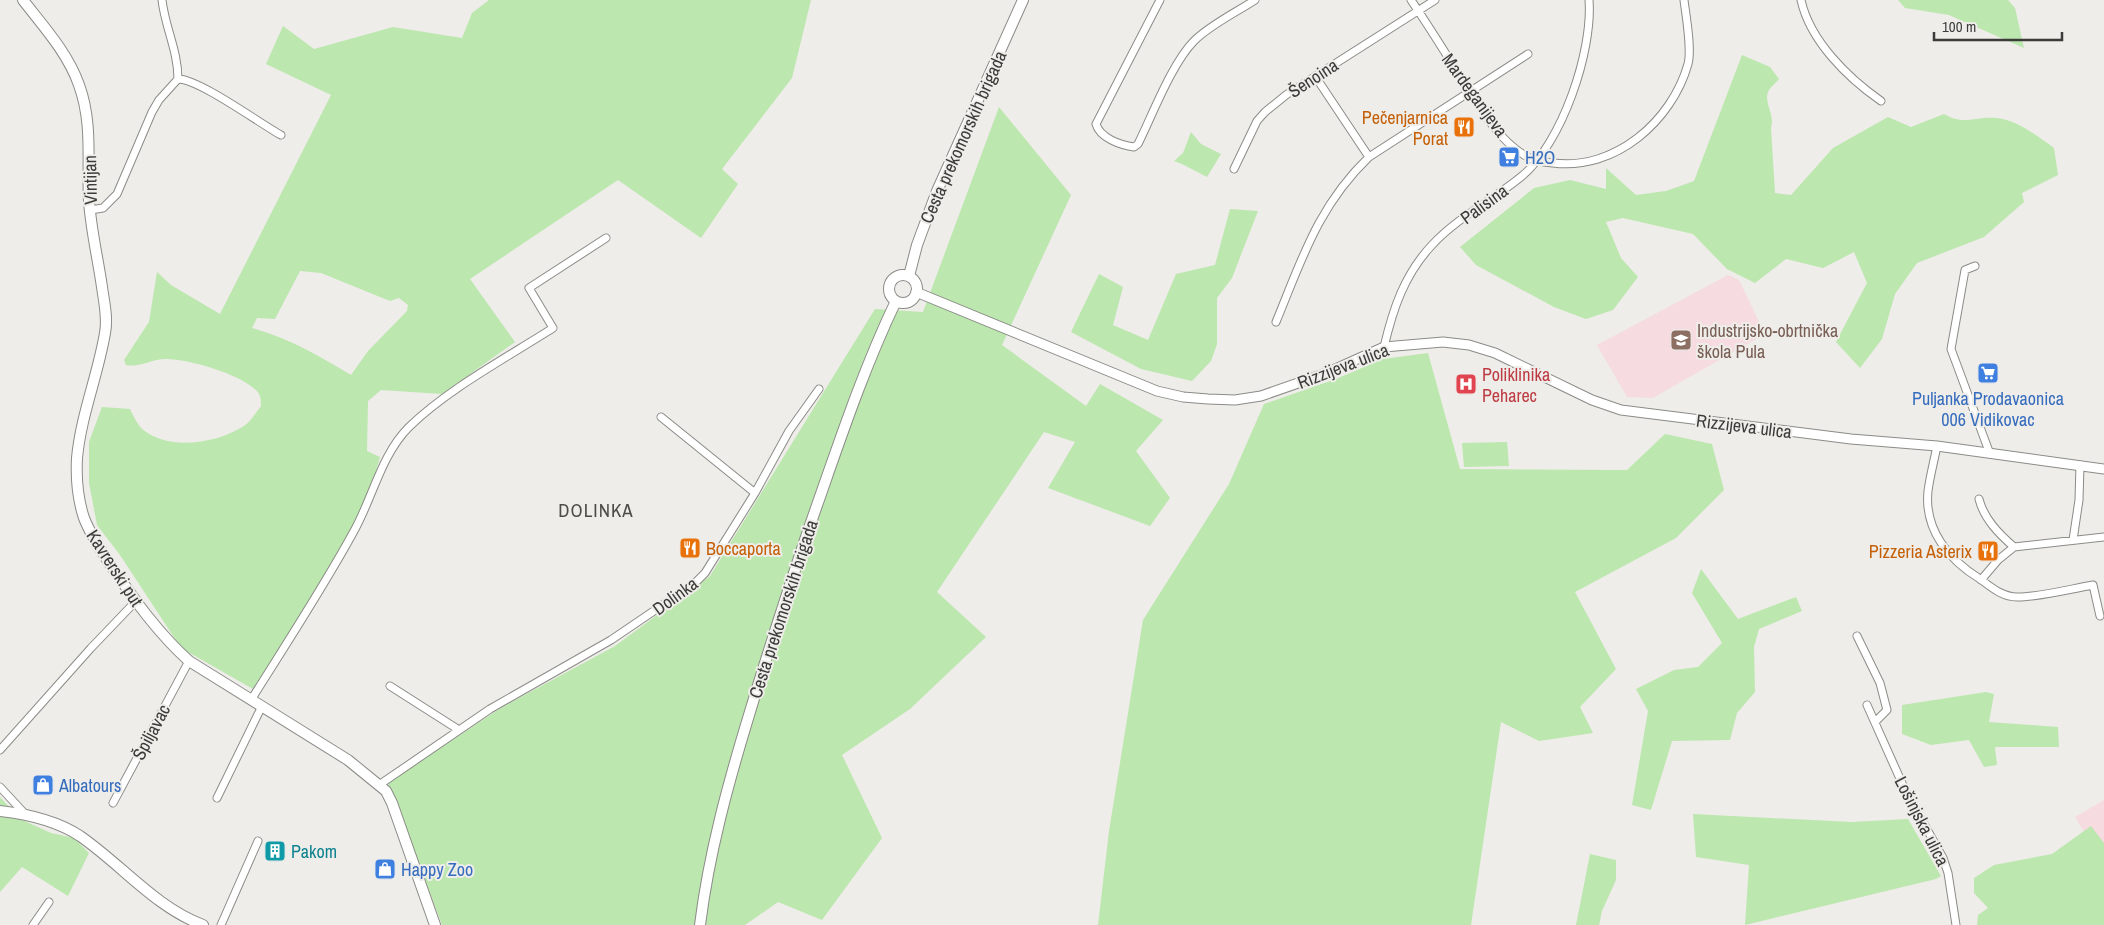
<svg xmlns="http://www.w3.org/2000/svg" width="2104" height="925" font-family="'Archivo Narrow',sans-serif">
<rect width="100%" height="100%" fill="#eeede9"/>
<path fill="#f6dbe1" d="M1728,275L1739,280L1765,334L1653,398L1627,397L1597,345Z
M2104,800V864L2075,817Z"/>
<path fill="#bce7ae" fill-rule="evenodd" d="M489,0H811L792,78L722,169L738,184L701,238L618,180L470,279L515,342L442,394L381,390L368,401L367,451L380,457L367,502L311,597L253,689L181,648L120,555L97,525L89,483V442L102,407L130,409C133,415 137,424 142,429C168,451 216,444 244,426C251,421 256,413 261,406C261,403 261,397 259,394C248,376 189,359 167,359C153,358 141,368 126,365L124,360L149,322L157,272L171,285L220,314L331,95L266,64L283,26L314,49L393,27L462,38L472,13ZM300,271L321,273L390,301L399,298L408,305L407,311L368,351L351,375C319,356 289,338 252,328L257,318L275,319Z
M1898,0H2008L2015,8L2024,48L1949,15L1905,8Z
M1742,55L1770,67L1779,79C1776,83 1770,87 1768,92C1764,104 1775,114 1771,128L1775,193L1791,195L1833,148L1888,117L1911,127L1944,114C1964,126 1975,116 1997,118C2017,120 2039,137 2054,148L2058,175L2022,193L2024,202L1984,237L1917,263L1895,294L1882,339L1860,368L1836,342L1867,283L1854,252L1823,268L1786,259L1755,283L1727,269L1693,234L1623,218L1606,222L1621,258L1638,277L1613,310L1586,319L1554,307L1476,265L1460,247L1534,188L1570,180L1606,189V168L1636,195L1666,191L1694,181Z
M999,107L1071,195L1002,345L1086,406L1100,384L1163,420L1136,451L1170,498L1150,526L1048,488L1075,442L1044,432L937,592L986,637L910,709L842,755L882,838L822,920L778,902L745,925H442L388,783L499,709L615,646L710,576L875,309L923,312Z
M1191,132L1201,144L1221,154L1207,177L1182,164L1174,161L1183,153Z
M1230,209L1258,211L1232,278L1217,298V344L1211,361L1192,381L1141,369L1071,332L1099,274L1123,287L1113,325L1148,340L1176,274L1215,265Z
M1428,353L1460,469L1627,470L1665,434L1712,444L1724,490L1676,538L1575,592L1616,669L1580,707L1593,733L1539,741L1501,722L1471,925H1098L1109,831L1143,620L1229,484L1264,404L1336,379L1383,359Z
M1507,442L1509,466L1464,467L1462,443Z
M1701,569L1738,619L1796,597L1802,611L1759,629L1754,647L1755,692L1737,713L1730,740L1672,741L1651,810L1632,805L1648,711L1636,689L1674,670L1698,667L1722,643L1692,593Z
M1986,692L1994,694L1989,722L2058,727L2059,747H1995L1997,765L1984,767L1969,740L1931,745L1902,734V705Z
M0,797L20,819L51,833L74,838L89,853L68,896L22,867L0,892Z
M1693,814L1852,822L1908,819L1941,876L1936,879L1745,925L1749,865L1696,857Z
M2091,826L2104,843V925H1977L1978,915L1988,908L1974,893V878L1994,865L2052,854Z
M1590,854L1616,860V880L1602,911L1599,925H1576Z"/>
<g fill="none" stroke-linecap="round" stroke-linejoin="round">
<g stroke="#8b8b87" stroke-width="9">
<path id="minor" d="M162,0C165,27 178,51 178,79
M1160,0L1096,124C1100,138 1120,145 1134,147L1138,144C1152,116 1172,63 1194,41C1210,25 1235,13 1255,0
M1411,0C1428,25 1444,51 1460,76C1478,104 1496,138 1524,155C1533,161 1543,162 1553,163C1615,171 1672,121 1688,64C1692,49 1686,16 1684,0
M1801,0C1810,41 1848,78 1881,101
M1315,76L1369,157
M1234,169L1257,121L1265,112L1286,95L1435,0
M90,210L103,208L117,194L152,112L159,100L178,79C199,79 259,123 281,135
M1975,266L1965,270L1951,349L1990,454
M1276,322C1302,259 1318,206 1369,157L1528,54
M1384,347C1393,309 1404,275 1432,245C1458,217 1493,200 1522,176C1562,143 1593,51 1589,0
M661,417L755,493
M1937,446C1934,461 1930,476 1928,491C1924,530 1949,560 1980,579C1991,587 2002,597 2017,597C2040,597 2070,589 2093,585L2100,616
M1979,499C1984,519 1999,534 2014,547
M2073,540L2079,500L2080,465
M1981,580L1998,560L2014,547L2104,537
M1857,636L1880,683L1887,710L1876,721
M390,686L459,730
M251,700C286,644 323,588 354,531C373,497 381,455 409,427C448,389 506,358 553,328L529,288L606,238
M1867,705L1906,792L1943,858L1948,873L1956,925
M0,750L91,648L136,601
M379,785L490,709L611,640L695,583L705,573L755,493L789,431L819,389
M0,787L25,814
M217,798L262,706
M113,803L189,661
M33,925L49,902
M221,925L258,841"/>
</g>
<g stroke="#8b8b87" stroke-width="11">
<path id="tertiary" d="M916,292L1157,391L1183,397L1208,399L1235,400L1261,396L1324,374L1384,347L1443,342L1469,345L1495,353L1592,400L1621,410L1851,439L1937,446L2104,469"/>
</g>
<g stroke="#8b8b87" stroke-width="12">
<path id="secondary" d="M23,0C43,26 68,53 79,85C93,123 87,162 89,201C91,230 98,259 102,287C104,302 108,318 105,333C98,375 81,415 77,458C76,477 78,500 84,518C91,536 102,552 112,567C135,601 159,634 189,661L348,760L386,791L392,803L435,925
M889 289a14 14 0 1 1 28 0a14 14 0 1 1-28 0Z
M909,276L917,245L937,191L1023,0
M0,811C27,814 57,821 80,836C122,865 155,907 203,925
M700,925C709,853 728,784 749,715C768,652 788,590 809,528C836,452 861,374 896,301"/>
</g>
<use href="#minor" stroke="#fff" stroke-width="7"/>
<use href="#tertiary" stroke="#fff" stroke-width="9"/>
<use href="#secondary" stroke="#fff" stroke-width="10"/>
</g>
<defs>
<g id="restaurant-square" transform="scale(1.125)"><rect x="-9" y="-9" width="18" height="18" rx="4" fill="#e8710a" stroke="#eeede9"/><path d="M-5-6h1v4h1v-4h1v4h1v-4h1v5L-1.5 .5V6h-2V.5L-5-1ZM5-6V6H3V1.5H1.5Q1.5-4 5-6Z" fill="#fff"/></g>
<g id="supermarket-square" transform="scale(1.125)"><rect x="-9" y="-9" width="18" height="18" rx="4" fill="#3f7fe0" stroke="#eeede9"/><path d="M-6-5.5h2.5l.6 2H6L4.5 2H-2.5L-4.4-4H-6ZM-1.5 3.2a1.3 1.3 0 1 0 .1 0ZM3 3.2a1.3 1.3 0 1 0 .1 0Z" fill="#fff"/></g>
<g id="school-square" transform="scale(1.125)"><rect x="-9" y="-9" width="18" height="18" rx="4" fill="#8d6e63" stroke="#eeede9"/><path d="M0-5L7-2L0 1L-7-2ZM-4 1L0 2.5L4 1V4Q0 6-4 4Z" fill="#fff"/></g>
<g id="hospital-square" transform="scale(1.125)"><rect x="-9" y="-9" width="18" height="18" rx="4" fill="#e0444e" stroke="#eeede9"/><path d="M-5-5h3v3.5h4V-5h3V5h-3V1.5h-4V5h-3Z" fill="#fff"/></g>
<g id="shop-square" transform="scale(1.125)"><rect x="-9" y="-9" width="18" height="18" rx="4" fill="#3f7fe0" stroke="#eeede9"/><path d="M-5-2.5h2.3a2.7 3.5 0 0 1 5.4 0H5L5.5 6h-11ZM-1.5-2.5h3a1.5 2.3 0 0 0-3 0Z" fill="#fff"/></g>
<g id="building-square" transform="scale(1.125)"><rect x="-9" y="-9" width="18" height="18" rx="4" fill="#0f9aa8" stroke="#eeede9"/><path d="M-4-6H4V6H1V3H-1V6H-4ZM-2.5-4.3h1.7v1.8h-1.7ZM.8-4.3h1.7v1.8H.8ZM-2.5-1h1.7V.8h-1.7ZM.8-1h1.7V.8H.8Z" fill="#fff"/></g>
</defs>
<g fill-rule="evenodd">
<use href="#restaurant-square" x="1464" y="127"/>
<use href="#supermarket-square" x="1509" y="157"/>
<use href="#school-square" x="1681" y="340"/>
<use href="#supermarket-square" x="1988" y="373"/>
<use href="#hospital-square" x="1466" y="384"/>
<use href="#restaurant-square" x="690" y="548"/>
<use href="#restaurant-square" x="1988" y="551"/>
<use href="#shop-square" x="43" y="785"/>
<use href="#building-square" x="275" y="851"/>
<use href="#shop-square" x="385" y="869"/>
</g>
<g text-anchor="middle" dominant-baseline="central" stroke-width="4" stroke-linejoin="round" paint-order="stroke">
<g font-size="18" fill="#3b3b39" stroke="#eeede9">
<text transform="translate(1313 78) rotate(-33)">Šenoina</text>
<text transform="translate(1475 95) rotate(54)">Mardeganijeva</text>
<text transform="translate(963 137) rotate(-66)">Cesta prekomorskih brigada</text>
<text transform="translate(90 180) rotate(-91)">Vintijan</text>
<text transform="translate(1484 204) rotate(-36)">Palisina</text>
<text transform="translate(1343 366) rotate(-21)">Rizzijeva ulica</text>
<text transform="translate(1744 426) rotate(7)">Rizzijeva ulica</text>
<text transform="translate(115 568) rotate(57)">Kavrerski put</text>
<text transform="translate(675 596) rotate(-36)">Dolinka</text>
<text transform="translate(783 609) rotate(-72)">Cesta prekomorskih brigada</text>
<text transform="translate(151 732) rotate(-62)">Špiljavac</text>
<text transform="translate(1922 821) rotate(63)">Lošinjska ulica</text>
</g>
<g font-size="18" fill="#c56008" stroke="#eeede9" text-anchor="end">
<text x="1448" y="117">Pečenjarnica<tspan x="1448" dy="21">Porat</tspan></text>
<text x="706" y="548" text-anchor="start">Boccaporta</text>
<text x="1972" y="551">Pizzeria Asterix</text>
</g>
<g font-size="18" fill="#366cbe" stroke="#eeede9" text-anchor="start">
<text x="1525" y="157">H2O</text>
<text x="1988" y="398" text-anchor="middle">Puljanka Prodavaonica<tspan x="1988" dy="21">006 Vidikovac</tspan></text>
<text x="59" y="785">Albatours</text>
<text x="401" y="869">Happy Zoo</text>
</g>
<g font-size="18" fill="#785e54" stroke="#eeede9" text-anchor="start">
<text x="1697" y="330">Industrijsko-obrtnička<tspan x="1697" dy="21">škola Pula</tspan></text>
</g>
<g font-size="18" fill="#be3a42" stroke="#eeede9" text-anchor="start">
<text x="1482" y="374">Poliklinika<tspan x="1482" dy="21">Peharec</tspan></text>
</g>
<g font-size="18" fill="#0d838f" stroke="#eeede9" text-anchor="start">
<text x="291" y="851">Pakom</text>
</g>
<g font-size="19" letter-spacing="1" fill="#4d4c48" stroke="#eeede9">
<text x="596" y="510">DOLINKA</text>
</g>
</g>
<path d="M1934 32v8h128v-8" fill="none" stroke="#3b3b39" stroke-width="2.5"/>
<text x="1942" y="32" font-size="15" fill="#3b3b39" stroke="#eeede9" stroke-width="4" paint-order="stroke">100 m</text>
</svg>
